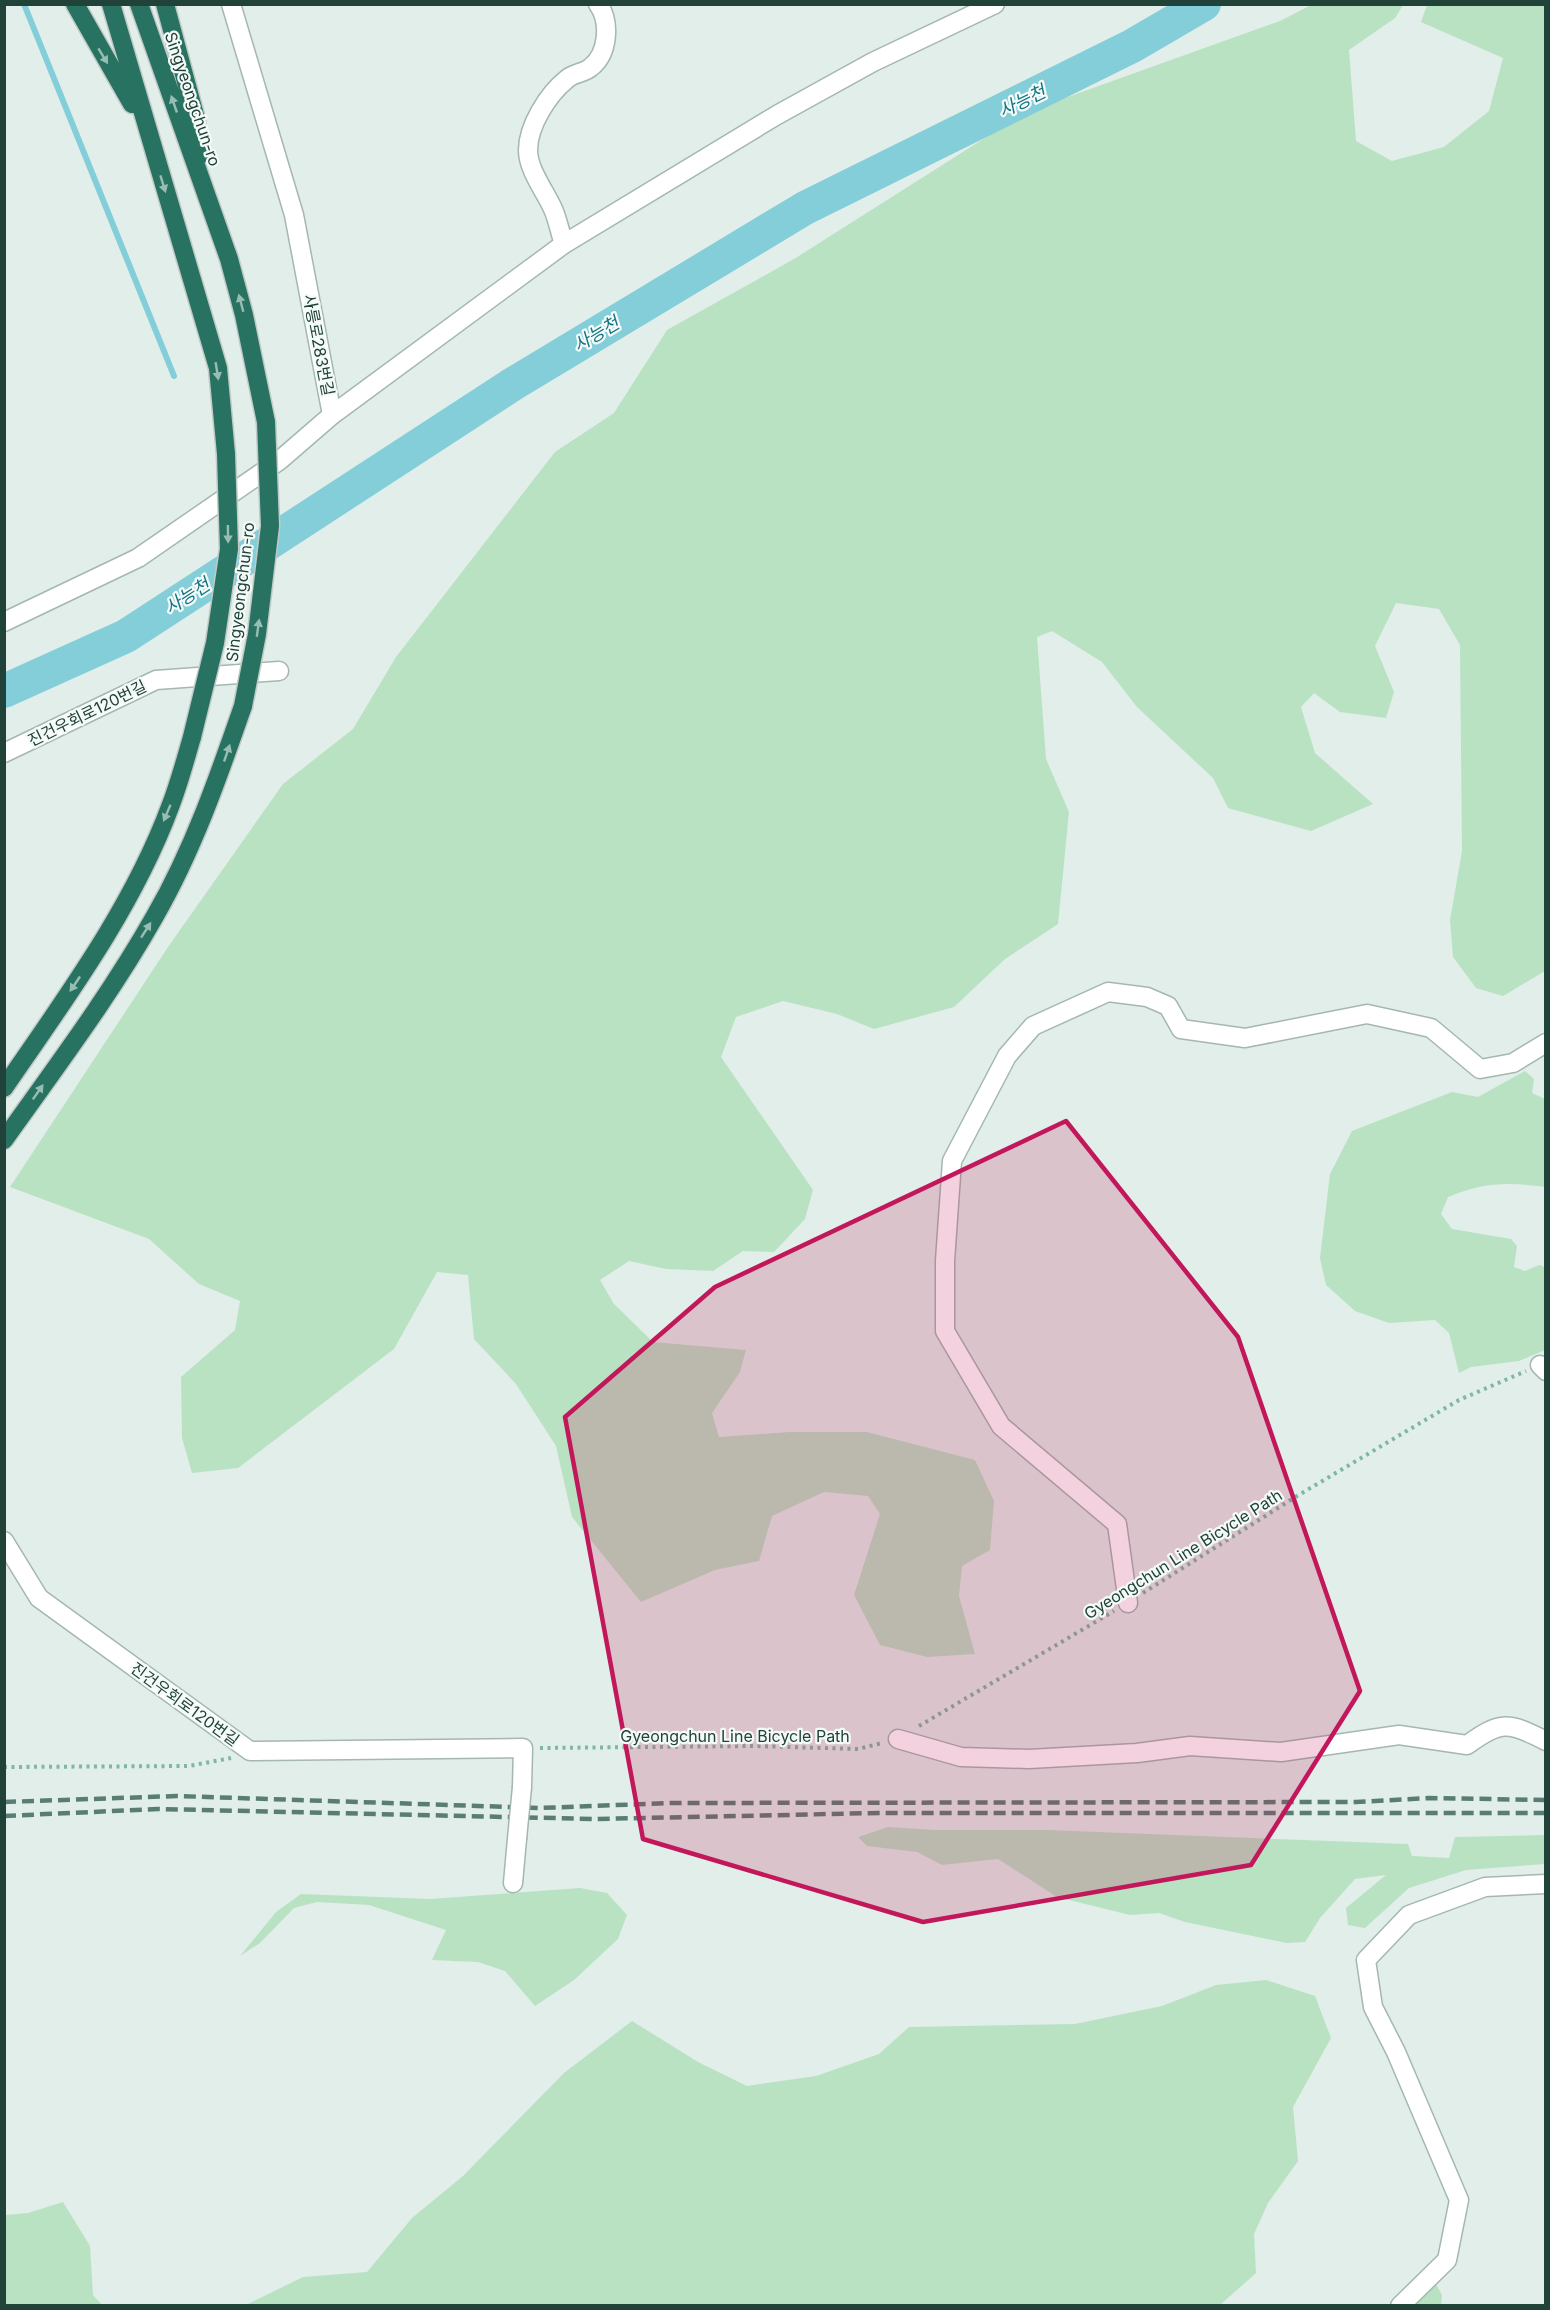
<svg xmlns="http://www.w3.org/2000/svg" width="1550" height="2310" font-family="Inter,'Noto Sans KR',sans-serif">
<rect width="100%" height="100%" fill="#e2eee9"/>
<path fill="#b9e2c3" d="M1313,4L1403,5L1395,18L1349,50L1356,141L1392,161L1444,147L1489,111L1503,58L1421,22L1427,5H1545V971L1503,996L1476,988L1453,957L1450,920L1462,851L1460,645L1439,609L1396,603L1375,646L1394,692L1386,718L1340,712L1314,693L1301,707L1315,753L1373,804L1311,831L1228,808L1213,778L1137,707L1102,662L1052,631L1037,637L1046,759L1069,812L1058,924L1005,959L954,1007L874,1029L837,1014L783,1001L736,1017L721,1057L813,1190L805,1219L774,1252L743,1251L713,1271L666,1269L629,1261L600,1280L614,1304L653,1342L746,1350L740,1372L712,1413L719,1437L789,1432H867L975,1460L994,1501L990,1550L962,1566L959,1596L975,1654L927,1657L880,1645L854,1595L880,1514L868,1496L824,1492L772,1516L759,1561L715,1570L641,1602L572,1517L556,1446L516,1384L474,1339L468,1275L437,1272L394,1349L238,1468L192,1473L182,1438L181,1377L235,1330L240,1301L199,1284L149,1239L10,1187L168,947L283,784L353,729L396,657L555,452L614,413L667,330L794,259L1026,112L1280,21Z
M1525,1071L1534,1079L1532,1093L1545,1099V1187C1507,1182 1484,1182 1448,1197L1441,1214L1452,1229L1511,1239L1517,1246L1514,1267L1525,1271L1539,1265L1545,1267V1350L1519,1361L1471,1367L1459,1373L1449,1333L1435,1320L1389,1323L1355,1311L1326,1285L1320,1258L1330,1174L1352,1131L1452,1092L1478,1097Z
M888,1827L935,1830H1048L1408,1844L1412,1856L1449,1858L1455,1837L1545,1835V1864L1466,1870L1409,1888L1365,1928L1348,1925L1346,1908L1386,1875L1355,1879L1320,1918L1305,1942L1287,1943L1185,1922L1159,1913L1130,1915L1057,1897L998,1859L942,1865L917,1852L867,1846L858,1837Z
M580,1888L607,1893L627,1915L618,1939L574,1980L535,2006L505,1971L478,1962L432,1960L446,1930L369,1905L317,1902L294,1908L260,1943L240,1956L276,1912L301,1894L430,1899Z
M1266,1980L1315,1996L1331,2038L1293,2107L1298,2161L1268,2203L1254,2234L1256,2273L1220,2305H246L303,2277L367,2272L412,2218L463,2176L564,2073L632,2021L698,2062L747,2086L816,2076L879,2054L909,2027L1075,2024L1162,2006L1216,1985Z
M63,2202L90,2246L93,2295L102,2305H5V2215L28,2213Z
M1435,2282L1442,2295L1441,2305L1413,2306Z"/>
<g fill="none" stroke-linecap="round" stroke-linejoin="round">
<path stroke="#84ceda" stroke-width="6" d="M24,4L174,376"/>
<path stroke="#84ceda" stroke-width="34" d="M4,691L126,636L513,384L805,208L1132,46L1204,4"/>
<g stroke="#a4b7b0" stroke-width="21">
<path id="minor" d="M564,244C560,233 558,220 553,209C545,191 528,170 528,150C528,126 548,94 567,79C573,73 585,73 591,67C608,54 611,22 598,4
M332,415L564,244L777,115L873,62L995,4
M4,622L138,558L280,460L332,415L294,215L231,4
M4,753L156,680L279,671
M1540,1365L1546,1371
M4,1541L39,1598L250,1751L523,1748L522,1787
M1128,1603L1117,1524L1001,1426L945,1331V1261L952,1161L1007,1056L1033,1026L1108,992L1147,997L1168,1006L1181,1029L1245,1038L1367,1014L1431,1028L1480,1069L1513,1063L1546,1043
M898,1739L961,1757L1029,1759L1137,1753L1190,1746L1281,1752L1399,1735L1467,1745C1502,1720 1508,1722 1546,1741
M513,1883L517,1839
M1400,2306L1447,2260L1459,2200L1396,2052L1373,2007L1366,1960L1409,1915L1485,1887L1546,1884"/>
</g>
<g stroke="#c1cac7" stroke-width="21">
<path id="highway" d="M75,4L132,104
M111,4L218,368L226,454
M139,4L229,259L244,315L266,422
M165,4L196,119L199,156
M4,1088C65,999 132,909 170,807C179,784 185,761 192,737
M4,1140C56,1067 111,994 155,916C193,850 218,778 243,706"/>
</g>
<path stroke="#7fb6a4" stroke-width="4" stroke-dasharray="3 4.5" stroke-linecap="butt" d="M1143,1593L1297,1496L1459,1400L1526,1371
M919,1726L1114,1611
M540,1748L755,1746L858,1749L882,1743
M4,1767L189,1766L231,1758"/>
<use href="#minor" stroke="#fff" stroke-width="18"/>
<use href="#highway" stroke="#287261" stroke-width="18"/>
<path stroke="#5a7d73" stroke-width="4.5" stroke-dasharray="12 6" stroke-linecap="butt" d="M4,1802L177,1796L540,1808L670,1803L1356,1802L1429,1798L1546,1800
M4,1816L158,1809L594,1819L879,1813H1546"/>
<g stroke="#a4b7b0" stroke-width="21" stroke-linecap="butt">
<path id="minor-bridge" d="M517,1839L522,1787"/>
</g>
<g stroke="#c1cac7" stroke-width="21" stroke-linecap="butt">
<path id="highway-bridge" d="M243,706L257,634L270,526L266,422
M192,737L215,643L229,549L226,454"/>
</g>
<use href="#minor-bridge" stroke="#fff" stroke-width="18"/>
<use href="#highway-bridge" stroke="#287261" stroke-width="18"/>
</g>
<defs><path id="oneway-solid" d="M-6-.8H1V-3.2L6.5 0L1 3.2V.8H-6Z" transform="scale(1.5)"/></defs>
<g fill="#98bdb4">
<use href="#oneway-solid" transform="translate(103 56) rotate(59)"/>
<use href="#oneway-solid" transform="translate(174 104) rotate(-109)"/>
<use href="#oneway-solid" transform="translate(163 184) rotate(73)"/>
<use href="#oneway-solid" transform="translate(241 303) rotate(-105)"/>
<use href="#oneway-solid" transform="translate(217 371) rotate(81)"/>
<use href="#oneway-solid" transform="translate(228 534) rotate(89)"/>
<use href="#oneway-solid" transform="translate(258 628) rotate(-82)"/>
<use href="#oneway-solid" transform="translate(227 753) rotate(-71)"/>
<use href="#oneway-solid" transform="translate(167 813) rotate(113)"/>
<use href="#oneway-solid" transform="translate(146 930) rotate(-57)"/>
<use href="#oneway-solid" transform="translate(75 984) rotate(124)"/>
<use href="#oneway-solid" transform="translate(38 1092) rotate(-55)"/>
</g>
<path fill="#c2185b" fill-opacity="0.2" stroke="#c2185b" stroke-width="4.5" stroke-linejoin="round" d="M1066,1121L1238,1337L1360,1691L1251,1865L923,1922L643,1839L565,1417L715,1287Z"/>
<g text-anchor="middle" dominant-baseline="central" stroke-width="4.5" stroke-linejoin="round" paint-order="stroke">
<g font-size="16" fill="#204238" stroke="#f4faf7">
<text transform="translate(193 99) rotate(71)">Singyeongchun-ro</text>
<text transform="translate(319 345) rotate(79)">사릉로283번길</text>
<text transform="translate(240 592) rotate(-83)">Singyeongchun-ro</text>
<text transform="translate(87 713) rotate(-26)">진건우회로120번길</text>
<text transform="translate(1183 1554) rotate(-32)">Gyeongchun Line Bicycle Path</text>
<text transform="translate(185 1704) rotate(36)">진건우회로120번길</text>
<text x="735" y="1736">Gyeongchun Line Bicycle Path</text>
</g>
<g font-size="18" font-style="italic" fill="#127485" stroke="#f4faf7">
<text transform="translate(1022 101) rotate(-26)">사능천</text>
<text transform="translate(596 334) rotate(-31)">사능천</text>
<text transform="translate(187 596) rotate(-33)">사능천</text>
</g>
</g>
<rect width="1550" height="2310" fill="none" stroke="#204238" stroke-width="12"/>
</svg>
